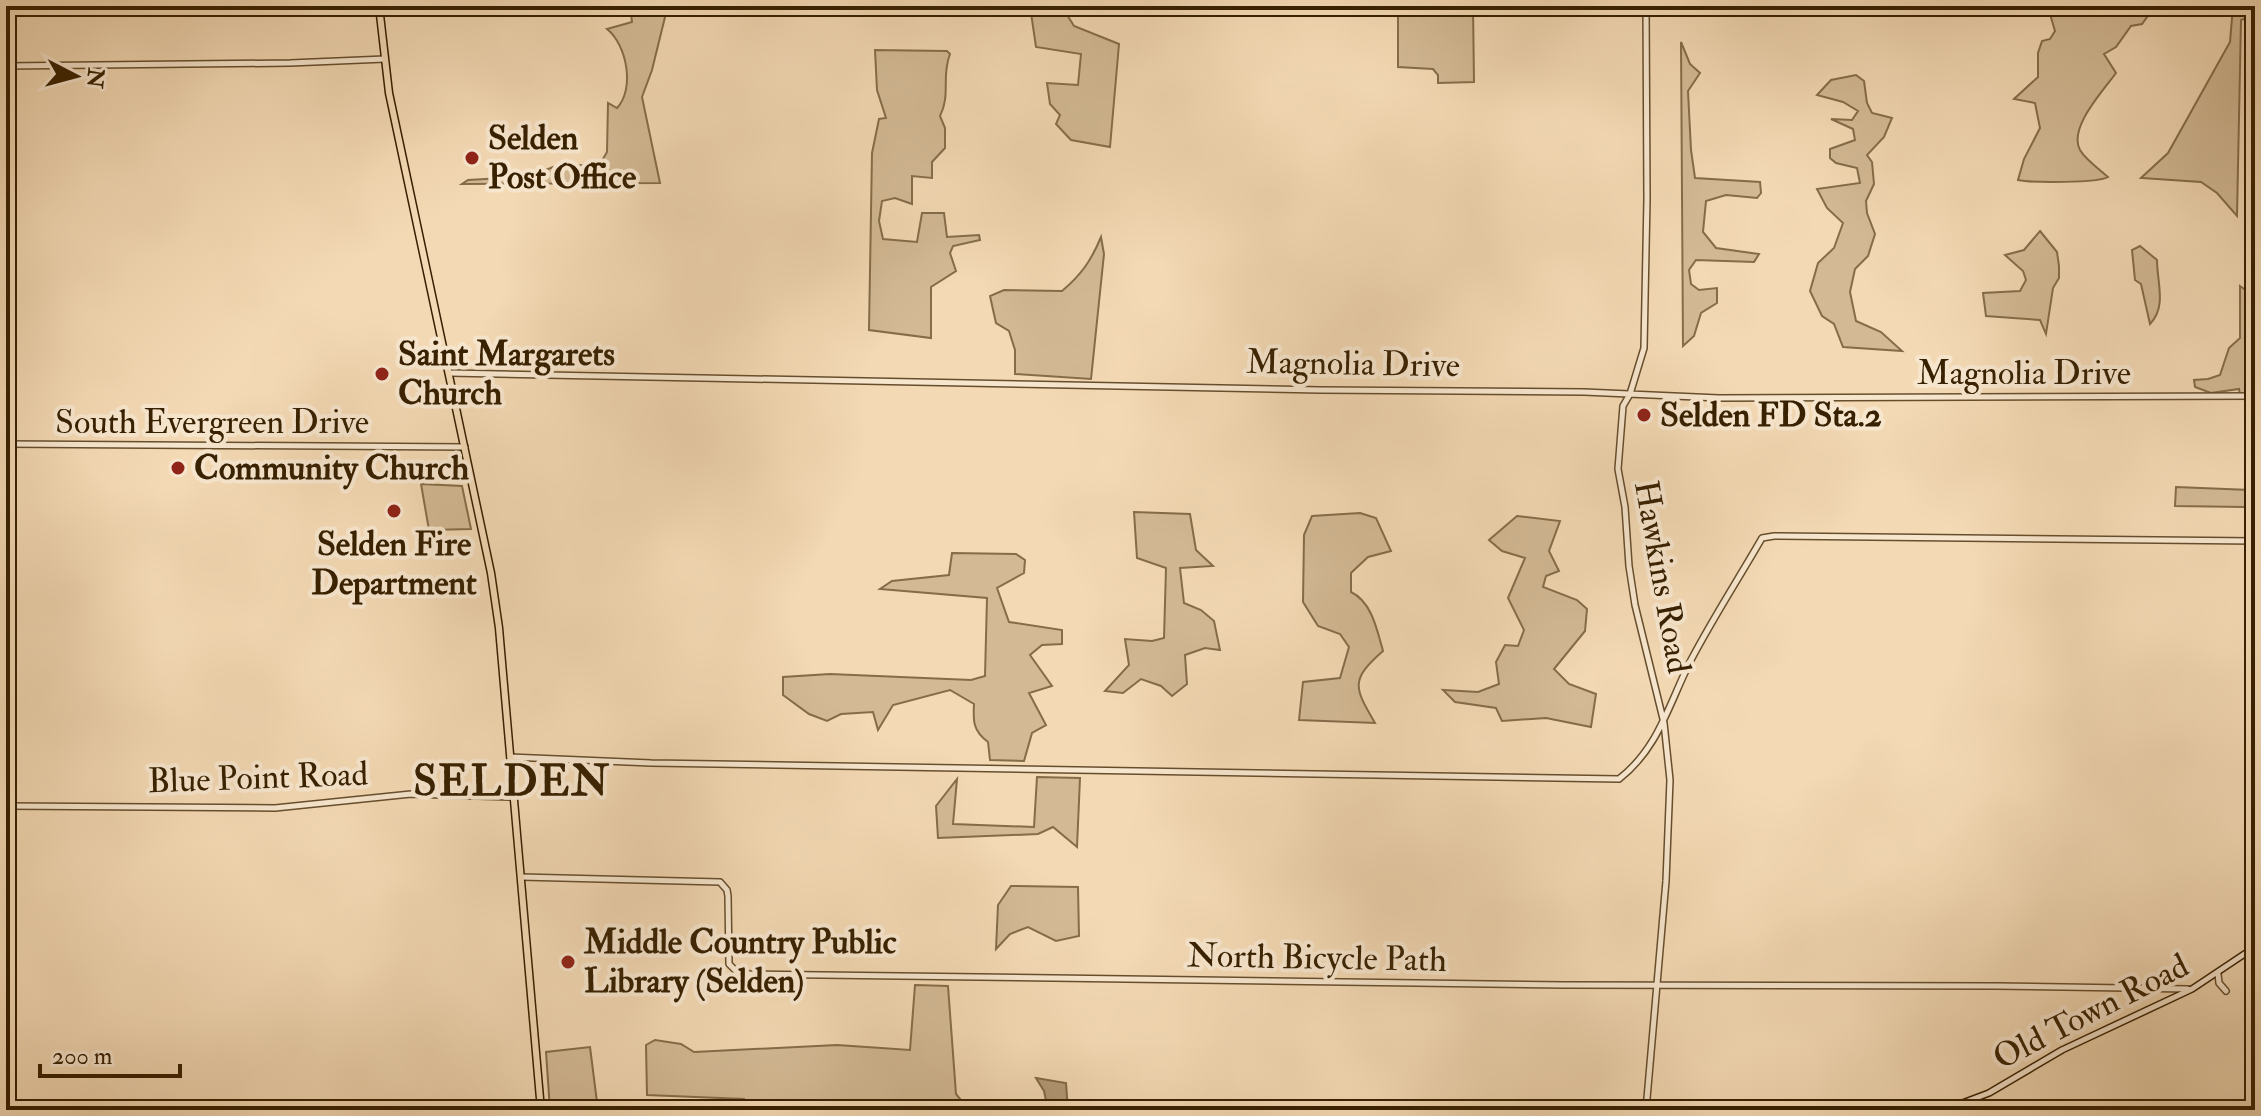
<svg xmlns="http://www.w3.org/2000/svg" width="2261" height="1116" font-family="'IM FELL Double Pica',serif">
<rect width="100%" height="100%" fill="#f3d9b4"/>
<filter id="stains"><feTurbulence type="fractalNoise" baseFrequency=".0025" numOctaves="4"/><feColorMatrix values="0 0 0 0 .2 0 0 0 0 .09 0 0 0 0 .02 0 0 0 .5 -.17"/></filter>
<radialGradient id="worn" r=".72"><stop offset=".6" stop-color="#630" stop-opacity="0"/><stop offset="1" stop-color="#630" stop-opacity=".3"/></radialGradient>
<path fill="#d3ba95" stroke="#856d4a" stroke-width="2" d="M630,6H651L652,13H666L652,70L642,97L660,183L462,184L468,180L503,178L541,172L553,167L600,164L607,152L608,103L617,108C635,89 627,45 607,29L632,22Z
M1398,6H1473L1474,82L1438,83V75L1433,69L1398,67Z
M2005,6H2155L2142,24L2131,26L2116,47L2104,54L2116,73C2103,91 2068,128 2080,150C2086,160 2099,169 2108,177C2098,183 2032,183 2018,180L2024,159L2040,128L2035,103L2014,99L2038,77V53L2042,41L2050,39L2055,31L2050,14L2004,12Z
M2233,6H2255V15L2241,20L2237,216L2217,193L2201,182L2141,178L2168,153L2230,42Z
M1041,7L1064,10L1074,26L1119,44L1110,147L1071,140L1056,124L1060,115L1050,104L1047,83L1078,85L1081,54L1036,47L1031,13Z
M1681,42L1690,64L1700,73L1688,91L1691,150L1695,178L1760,182L1761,193L1757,198L1726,195L1706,201L1703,232L1716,248L1759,254L1754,262L1696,260L1689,270L1691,284L1699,290L1717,288V303L1701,313L1694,336L1683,346Z
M875,50L947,51L950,54C941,77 951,94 940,116L945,128V148L932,162V178L912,176V204L895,198L882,201L879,221L883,239L917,242L922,213H944L947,237L979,235L980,240L953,246L950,253L956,271L931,287V338L869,330L872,153L879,119L886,118L877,90Z
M1856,75L1864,81L1867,103L1872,113L1892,118L1884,137L1867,155L1872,162L1874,184L1866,201L1867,213L1875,234L1868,256L1855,269L1850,292L1856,321L1881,332L1902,351L1843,347L1834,324L1822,316L1810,291L1818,263L1834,248L1843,223L1827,208L1817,189L1860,183L1857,168L1836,163L1830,158V149L1855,140L1853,129L1831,119L1852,120L1858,111L1843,102L1817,95L1831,80Z
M2040,231L2057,252L2059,266V278L2053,288L2046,334L2040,320L1986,316L1983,293L2020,291L2026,280L2023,271L2005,255L2024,250Z
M1101,237L1104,254L1091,379L1015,374V350L1009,331L996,323L990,296L1004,290L1062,291C1081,275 1091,261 1101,237Z
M2140,246L2157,260C2157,282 2167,307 2150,324L2141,284L2135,280L2132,250Z
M2240,286L2255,297V394L2240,395L2239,389L2211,393L2195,387L2194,380L2208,379L2220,375L2229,348L2240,338Z
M421,484L462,486L471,529L429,530Z
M2176,487L2250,490L2251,498L2244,507L2175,506Z
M1134,512L1190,514L1196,550L1213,566L1180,568L1184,603L1201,610L1214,621L1220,650L1205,648L1185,655L1187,684L1172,696L1161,686L1141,679L1123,693L1105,691L1129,665L1125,639L1152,641L1164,638L1166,568L1137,558Z
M1360,513L1376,518L1391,551L1368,557L1351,573V592C1372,602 1377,630 1383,651C1350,680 1354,687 1375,723L1299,720L1303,682L1340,678L1349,647L1340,634L1318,626L1303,602L1304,535L1312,516Z
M1517,516L1560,521L1549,551L1559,571L1546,576L1543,587L1577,600L1587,609L1585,631L1554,669L1569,684L1596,694L1591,727L1546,718L1502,721L1496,708L1455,702L1443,690L1478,692L1499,684L1496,662L1505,645L1518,646L1524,630L1508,598L1525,558L1502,551L1489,540Z
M952,553L1016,554L1025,560L1024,573L997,588L1009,622L1062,630V644L1042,645L1030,655L1052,686L1029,693L1046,725L1032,733L1024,761L990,760L988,742C973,731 973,721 974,704L950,690L893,705L878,730L873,712L841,714L827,721L809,714L783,695V677L830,674L971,680L985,676L987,598L880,589L892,581L949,575Z
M1037,777L1080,778L1077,847L1053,827L1038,834L938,838L936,806L957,779L953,824L1034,827Z
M1011,886L1078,887L1079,936L1056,941L1028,927L1010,934L996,949L998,905Z
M915,985L948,986L956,1094L969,1110H747L744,1099L647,1095L646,1045L655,1040L681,1044L694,1052L837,1045L910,1050Z
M590,1047L598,1110H550L546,1052Z"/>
<path fill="#b39a77" stroke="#816947" stroke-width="2" d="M1036,1078L1066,1083L1068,1110H1048L1044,1091Z"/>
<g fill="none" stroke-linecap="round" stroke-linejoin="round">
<g stroke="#664e2d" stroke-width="8">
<path id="tertiary" d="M1646,6L1647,199L1644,348L1630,394L1623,406L1618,469L1625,507L1629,566L1635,605L1664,723L1670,780L1666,881L1646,1110
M6,66L290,63L385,59
M450,373L1320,390L1584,392L1719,398L2255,396
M6,444L465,447
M510,757L651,763L1619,779C1659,748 1669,703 1691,660C1713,618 1739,578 1762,538L1774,536L2255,541
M6,806L275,808L411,794L513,797
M521,877L720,882L727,890L728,896L729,964L737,972L750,974L1564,985L1995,986L2188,989
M2218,974L2219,983L2226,991"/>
</g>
<g stroke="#372000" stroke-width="8">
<path id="secondary" d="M1944,1110L1989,1093L2062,1050L2192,989L2255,947"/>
</g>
<g stroke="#372000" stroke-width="9">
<path id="primary" d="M379,6L389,93L491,573L499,628L541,1110"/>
</g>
<use href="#tertiary" stroke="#f7e6ce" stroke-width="5"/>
<use href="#secondary" stroke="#f7e6ce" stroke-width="5"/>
<use href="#primary" stroke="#f3d9b4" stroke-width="6"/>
</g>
<g fill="#8f2418" stroke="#f7e6ce" stroke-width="3">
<circle cx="472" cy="158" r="8"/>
<circle cx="382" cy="374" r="8"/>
<circle cx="1644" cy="415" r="8"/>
<circle cx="178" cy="468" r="8"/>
<circle cx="394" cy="511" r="8"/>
<circle cx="568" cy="962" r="8"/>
</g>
<g text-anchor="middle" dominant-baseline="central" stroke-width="8" stroke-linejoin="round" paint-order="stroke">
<g font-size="34" font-weight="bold" fill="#372000" stroke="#f7e6ce" text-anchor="start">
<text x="488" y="138">Selden<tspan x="488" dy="39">Post Office</tspan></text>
<text x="398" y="354">Saint Margarets<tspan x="398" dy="39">Church</tspan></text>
<text x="1660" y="415">Selden FD Sta.2</text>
<text x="194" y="468">Community Church</text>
<text x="394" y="544" text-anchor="middle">Selden Fire<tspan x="394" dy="39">Department</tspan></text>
<text x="584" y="942">Middle Country Public<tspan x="584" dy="39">Library (Selden)</tspan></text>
</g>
<g font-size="34" fill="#372000" stroke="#f7e6ce">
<text transform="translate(1353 364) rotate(1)">Magnolia Drive</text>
<text x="2024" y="373">Magnolia Drive</text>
<text x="212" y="422">South Evergreen Drive</text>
<text transform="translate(1662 577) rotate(80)">Hawkins Road</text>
<text transform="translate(258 778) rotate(-2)">Blue Point Road</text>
<text transform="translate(1317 958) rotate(1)">North Bicycle Path</text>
<text transform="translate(2091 1012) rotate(-27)">Old Town Road</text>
</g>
<g font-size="42" font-weight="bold" letter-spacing="2" fill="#372000" stroke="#f7e6ce">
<text x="512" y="782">SELDEN</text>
</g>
</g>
<rect width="2261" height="1116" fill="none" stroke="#f3d9b4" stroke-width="32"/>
<rect x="8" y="8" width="2245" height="1100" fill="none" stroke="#372000" stroke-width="4"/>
<rect x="16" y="16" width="2229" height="1084" fill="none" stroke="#372000" stroke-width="2"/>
<g transform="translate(76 76) rotate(96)" stroke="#f7e6ce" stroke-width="6" paint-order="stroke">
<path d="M0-6L14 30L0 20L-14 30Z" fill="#372000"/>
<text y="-12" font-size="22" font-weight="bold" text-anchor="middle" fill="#372000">N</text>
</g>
<path d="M40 1064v12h140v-12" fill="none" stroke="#372000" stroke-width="4"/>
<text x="52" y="1064" font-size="24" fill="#372000" stroke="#f7e6ce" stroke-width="6" paint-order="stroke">200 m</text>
<rect width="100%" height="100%" filter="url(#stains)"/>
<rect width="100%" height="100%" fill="url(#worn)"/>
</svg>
